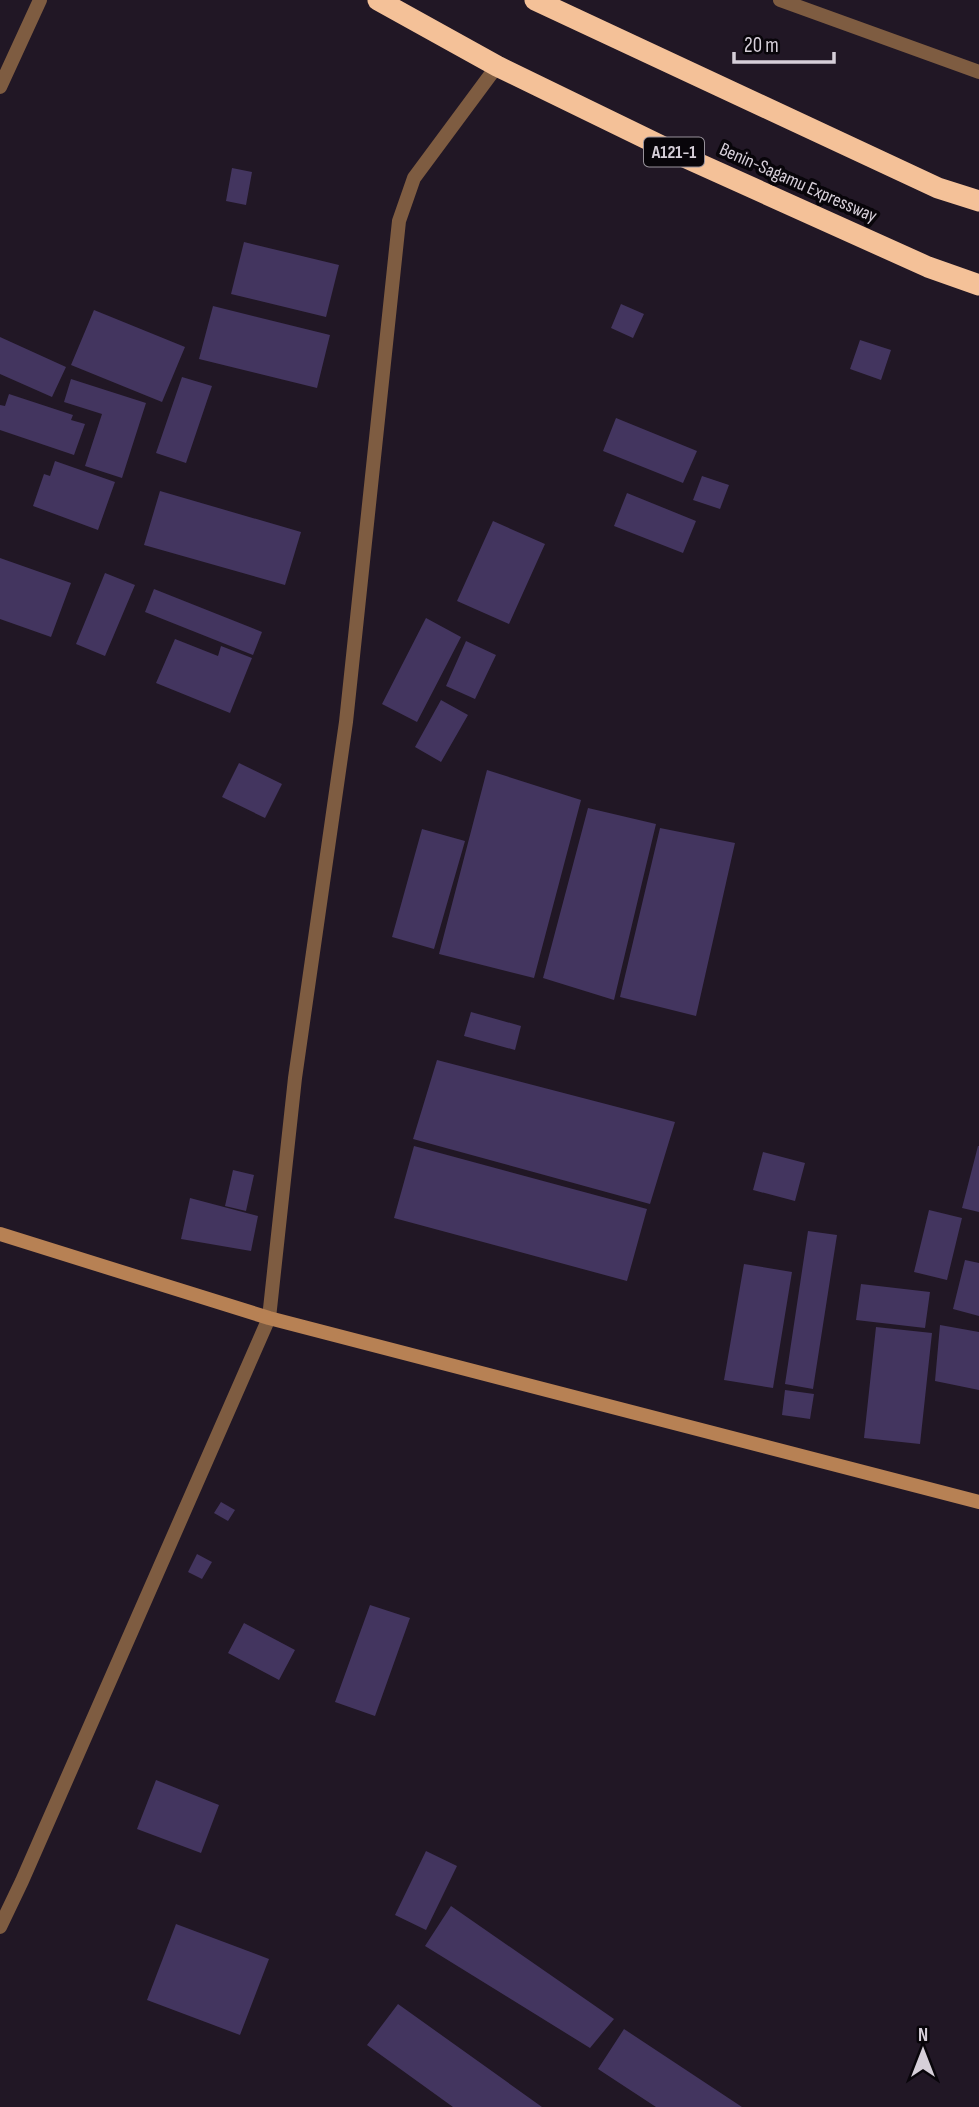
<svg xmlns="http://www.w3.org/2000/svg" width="979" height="2107" font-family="'Sofia Sans Condensed',sans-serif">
<rect width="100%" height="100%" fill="#211725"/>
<path fill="#43355f" d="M232,168L252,172L246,205L226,201Z
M244,242L339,265L326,317L231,294Z
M621,304L644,314L633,338L611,328Z
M213,306L330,335L317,388L199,359Z
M94,310L185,347L162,402L71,365Z
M0,337L66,367L52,397L0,374Z
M860,340L891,350L881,380L850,369Z
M182,377L212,386L186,463L156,453Z
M71,379L146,403L122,478L85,466L102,414L64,402Z
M9,394L73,415L71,420L85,424L74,455L0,430V405L5,406Z
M616,418L697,451L683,483L603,451Z
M55,461L115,482L98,530L33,506L44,474L50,476Z
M702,476L729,485L720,509L693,500Z
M160,491L301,532L285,585L144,545Z
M627,493L696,521L683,553L614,526Z
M493,521L545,544L509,624L457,601Z
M0,558L71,583L51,637L0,619Z
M105,573L135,585L105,656L76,644Z
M154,589L262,632L253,655L145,612Z
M426,618L461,637L417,722L382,704Z
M175,639L218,656L221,646L252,658L230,713L156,683Z
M466,641L496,655L475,699L446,686Z
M441,700L468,715L441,762L415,747Z
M239,763L282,784L265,818L222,797Z
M487,770L581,800L534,978L439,954Z
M588,808L656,824L614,1000L543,978Z
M660,828L735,843L696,1016L620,997Z
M422,829L465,841L434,949L392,937Z
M471,1012L521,1026L515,1050L464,1036Z
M437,1060L675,1122L650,1204L413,1139Z
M414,1146L647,1209L627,1281L394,1218Z
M978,1146H979V1212L962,1208Z
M763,1152L805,1163L795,1201L753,1190Z
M233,1170L254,1175L246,1211L225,1206Z
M190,1198L258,1216L251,1251L181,1239Z
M929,1210L962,1218L947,1280L914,1272Z
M808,1231L837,1235L813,1389L785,1384Z
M965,1260L979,1263V1316L953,1309Z
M744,1264L792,1272L773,1388L724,1380Z
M861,1284L930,1292L925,1328L856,1320Z
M940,1325L979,1332V1390L935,1381Z
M876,1327L932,1333L920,1444L864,1438Z
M785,1390L814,1394L810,1419L782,1415Z
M221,1502L235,1510L228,1521L214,1513Z
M197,1554L212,1562L202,1579L188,1572Z
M370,1605L410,1618L375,1716L335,1702Z
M244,1623L295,1650L279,1680L228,1653Z
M156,1780L219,1805L201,1853L137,1829Z
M426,1851L457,1866L426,1930L395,1915Z
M451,1906L614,2019L590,2048L425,1946Z
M176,1924L269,1959L240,2035L147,2000Z
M398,2004L542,2107H453L367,2045Z
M624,2029L742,2107H656L598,2069Z"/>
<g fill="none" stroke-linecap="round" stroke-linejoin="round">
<path stroke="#7e5c41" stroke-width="14" d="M780,0L979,72
M0,87L40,0
M0,1927L22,1881L269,1318L295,1078L346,722L399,221L414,178L497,66"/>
<path stroke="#b78154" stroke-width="14" d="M0,1234L269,1318L979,1502"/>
<path stroke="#f4c198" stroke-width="21" d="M378,0L497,66L684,157L928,267L979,285
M535,0L938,188L979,201"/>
</g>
<g text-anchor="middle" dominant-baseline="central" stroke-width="7" stroke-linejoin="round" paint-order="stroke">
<rect fill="#08050a" stroke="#98929b" stroke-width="2" x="644" y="137.5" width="60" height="29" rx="5"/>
<g font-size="18" font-weight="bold" fill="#d6cfd9">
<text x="674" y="152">A121-1</text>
</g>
<g font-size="19" fill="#d6cfd9" stroke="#08050a">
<text transform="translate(798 183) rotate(24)">Benin-Sagamu Expressway</text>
</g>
</g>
<g transform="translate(923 2051)" stroke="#08050a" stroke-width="5" paint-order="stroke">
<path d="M0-5L12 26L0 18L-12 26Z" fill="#d6cfd9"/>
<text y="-10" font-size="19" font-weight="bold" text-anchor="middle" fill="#d6cfd9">N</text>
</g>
<path d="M734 52v10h100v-10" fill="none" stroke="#d6cfd9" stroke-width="3.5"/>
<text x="744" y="52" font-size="21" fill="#d6cfd9" stroke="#08050a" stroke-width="5" paint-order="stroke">20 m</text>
</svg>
